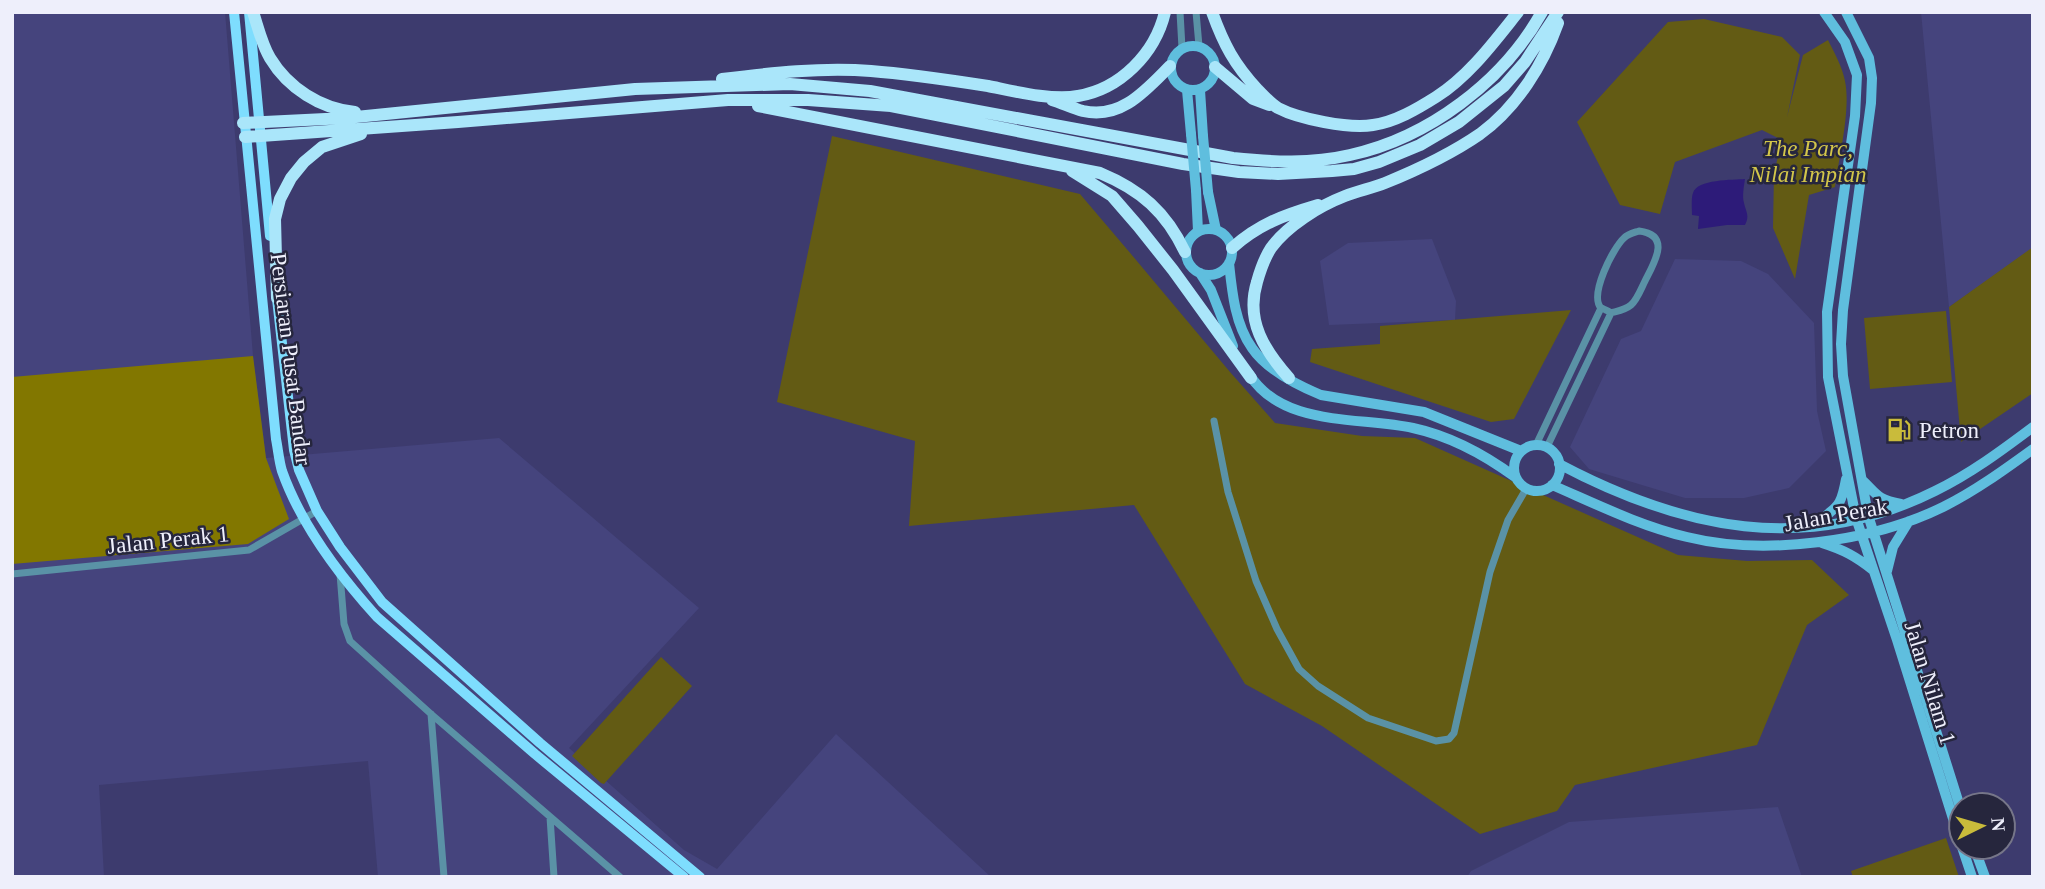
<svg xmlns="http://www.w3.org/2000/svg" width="2045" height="889" font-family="'Times New Roman',serif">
<rect width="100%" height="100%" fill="#3d3b6e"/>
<path fill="#45447d" d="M12,12H225L253,356L266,458L499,438L699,608L569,748L684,850L717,869L836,734L991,877H378L368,761L99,785L104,877H12Z
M1921,12H2033V249L1949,307Z
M1432,239L1456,301L1455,320L1329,325L1320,261L1348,243Z
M1675,259L1741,261L1768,274L1814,323L1817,411L1826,451L1789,488L1744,498H1685L1589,469L1570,447L1621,339L1641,331Z
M1778,807L1802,877H1467L1471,871L1569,822Z"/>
<path fill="#635b14" d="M1704,19L1782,37L1800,55L1787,117L1803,55L1828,40C1835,54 1842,66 1845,81C1851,109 1839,157 1835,187L1809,195L1795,279L1773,228L1774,173L1782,140L1762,130L1675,162L1660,214L1620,205L1577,122L1668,22Z
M832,136L1080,194L1131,254L1230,372L1275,423L1362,436L1415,438L1678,555L1747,561L1812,560L1849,595L1807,625L1757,745L1575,785L1557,811L1480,834L1322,726L1245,684L1134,505L909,526L915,441L777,402Z
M2033,247V393L1961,442L1949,307Z
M1571,310L1514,419L1491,422L1310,362L1312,349L1380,344V326Z
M1946,311L1952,382L1870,389L1864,318Z
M661,657L692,686L604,784L601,783L572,756Z
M1946,838L1959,877H1853L1851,871Z"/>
<path fill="#827700" d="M253,356L266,458L289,519L248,544L12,564V377Z"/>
<path fill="#2d1b79" d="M1745,179C1744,186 1742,196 1744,203C1746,212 1750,216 1745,225H1727L1698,229L1699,216L1692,215C1692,208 1691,198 1693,193C1697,179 1733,180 1745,179Z"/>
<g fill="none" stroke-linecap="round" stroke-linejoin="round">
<path stroke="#5a92a6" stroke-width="7" d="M1180,12L1182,48
M1196,12L1199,46
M1639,231C1672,235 1654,263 1645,281C1641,289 1637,300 1631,305C1625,310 1618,311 1611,313C1610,312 1602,308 1601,308C1589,295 1613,248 1624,238C1628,234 1633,233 1639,231Z
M1214,421L1228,492L1256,581L1277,629L1299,669L1318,686L1368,718L1436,741L1449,739L1454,733L1490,572L1508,520L1526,489
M1536,445L1601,308
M1547,447L1611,313
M12,574L249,550L317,511
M340,574L344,624L350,641L431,714L620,877
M431,714L444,877
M550,817L554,877"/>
<path stroke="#5fbede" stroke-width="10" d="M1824,12L1845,42L1857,75L1855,116L1827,312L1828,377L1856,518L1897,640L1961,844
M1846,12L1869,58L1872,78L1871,103L1843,310L1841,344L1843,376L1868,515L1961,810
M1171 68a22 22 0 1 1 44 0a22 22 0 1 1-44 0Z
M1187,90L1191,134
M1200,90L1203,136
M1196,190L1198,231
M1208,192L1216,230
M1186 252a23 23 0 1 1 46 0a23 23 0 1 1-46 0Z
M1229,263C1232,292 1235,324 1252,348C1267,370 1297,385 1321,395L1424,412L1521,451
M1200,273L1211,290L1233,346
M1249,374C1283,428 1359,416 1413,428C1450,436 1485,455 1515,477
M1514 468a23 23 0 1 1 46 0a23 23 0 1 1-46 0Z
M1559,464C1682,529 1805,556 1935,491C1970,474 2001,451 2033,427
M1862,480C1878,495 1876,499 1901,504
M1552,485C1596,504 1640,526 1687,537C1764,556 1872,542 1943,507C1975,491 2004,470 2033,449
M1816,526C1835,504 1840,513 1846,479
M1822,543C1844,550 1855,556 1873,570
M1887,571L1893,547L1909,521
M1962,847L1972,877
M1974,847L1985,877"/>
<path stroke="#7eddfe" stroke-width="10" d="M234,12L276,439C278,449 279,461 282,471C301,525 339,575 377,617L535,754L684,877
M249,12L270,236
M276,290L294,450L299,470L317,511L340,547L382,602L540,743L700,877"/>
<path stroke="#aae6fa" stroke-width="12" d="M253,12C258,27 262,45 270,58C288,88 321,109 355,112
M1212,12C1224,45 1234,64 1258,90C1264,96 1271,104 1278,108C1299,119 1349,129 1373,125C1395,122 1417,109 1436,97C1469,76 1494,42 1518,12
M1215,67L1253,99L1269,105
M722,79C771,73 822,67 871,71C910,74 949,80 988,86C1013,91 1052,101 1078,96C1120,89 1155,54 1165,12
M1052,100C1062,103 1072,108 1083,111C1121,120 1146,90 1170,66
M758,106L1100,173C1141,190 1166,212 1185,252
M243,123L346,118L635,89L790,84L870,91L1233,158C1272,162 1311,164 1350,155C1428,138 1503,82 1542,12
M245,137L458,122L728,100H808L891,106L1183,164L1239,172L1278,174L1332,171L1354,169L1379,162L1420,145L1459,122L1504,86L1525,62L1558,12
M1072,171L1112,196L1138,226L1173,270L1251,378
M1232,248C1259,224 1284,215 1318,205
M277,298L275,219L280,199L291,178L304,162L322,147L361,134
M1289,378C1265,351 1245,321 1257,282C1260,271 1264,259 1271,248C1287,226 1319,206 1345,196C1358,191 1372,188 1385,183C1417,170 1451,154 1480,134C1517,107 1543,65 1558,23"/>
<path stroke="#5fbede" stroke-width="10" d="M1191,134L1196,190
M1203,136L1208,192"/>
</g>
<defs>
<g id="fuel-bare" transform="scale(1.89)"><path d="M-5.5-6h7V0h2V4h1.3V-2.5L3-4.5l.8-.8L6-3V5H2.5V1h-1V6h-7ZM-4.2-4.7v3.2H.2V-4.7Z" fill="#c9bb3b" stroke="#26263d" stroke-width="2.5" paint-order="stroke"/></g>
</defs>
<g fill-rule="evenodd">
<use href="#fuel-bare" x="1899" y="430"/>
</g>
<g text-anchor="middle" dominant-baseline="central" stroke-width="5" stroke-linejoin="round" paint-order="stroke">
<g font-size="23" font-style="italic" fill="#d3c64a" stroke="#26263d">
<text x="1808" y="148">The Parc,<tspan x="1808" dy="26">Nilai Impian</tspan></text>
</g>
<g font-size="23" fill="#eeeffb" stroke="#26263d">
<text transform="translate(291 359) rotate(83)">Persiaran Pusat Bandar</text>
<text transform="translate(1836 515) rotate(-10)">Jalan Perak</text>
<text transform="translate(168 540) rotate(-6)">Jalan Perak 1</text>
<text transform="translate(1930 683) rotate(73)">Jalan Nilam 1</text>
</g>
<g font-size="23" fill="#eeeffb" stroke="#26263d" text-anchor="start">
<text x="1919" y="430">Petron</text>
</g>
</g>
<rect width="2045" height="889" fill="none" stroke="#eeeffb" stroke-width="28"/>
<g transform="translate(1982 826) rotate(85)"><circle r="33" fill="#26263d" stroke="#767689" stroke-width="2"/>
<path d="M0-5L12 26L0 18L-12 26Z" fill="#c9bb3b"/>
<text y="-10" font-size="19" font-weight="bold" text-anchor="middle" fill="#eeeffb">N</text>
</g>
</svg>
